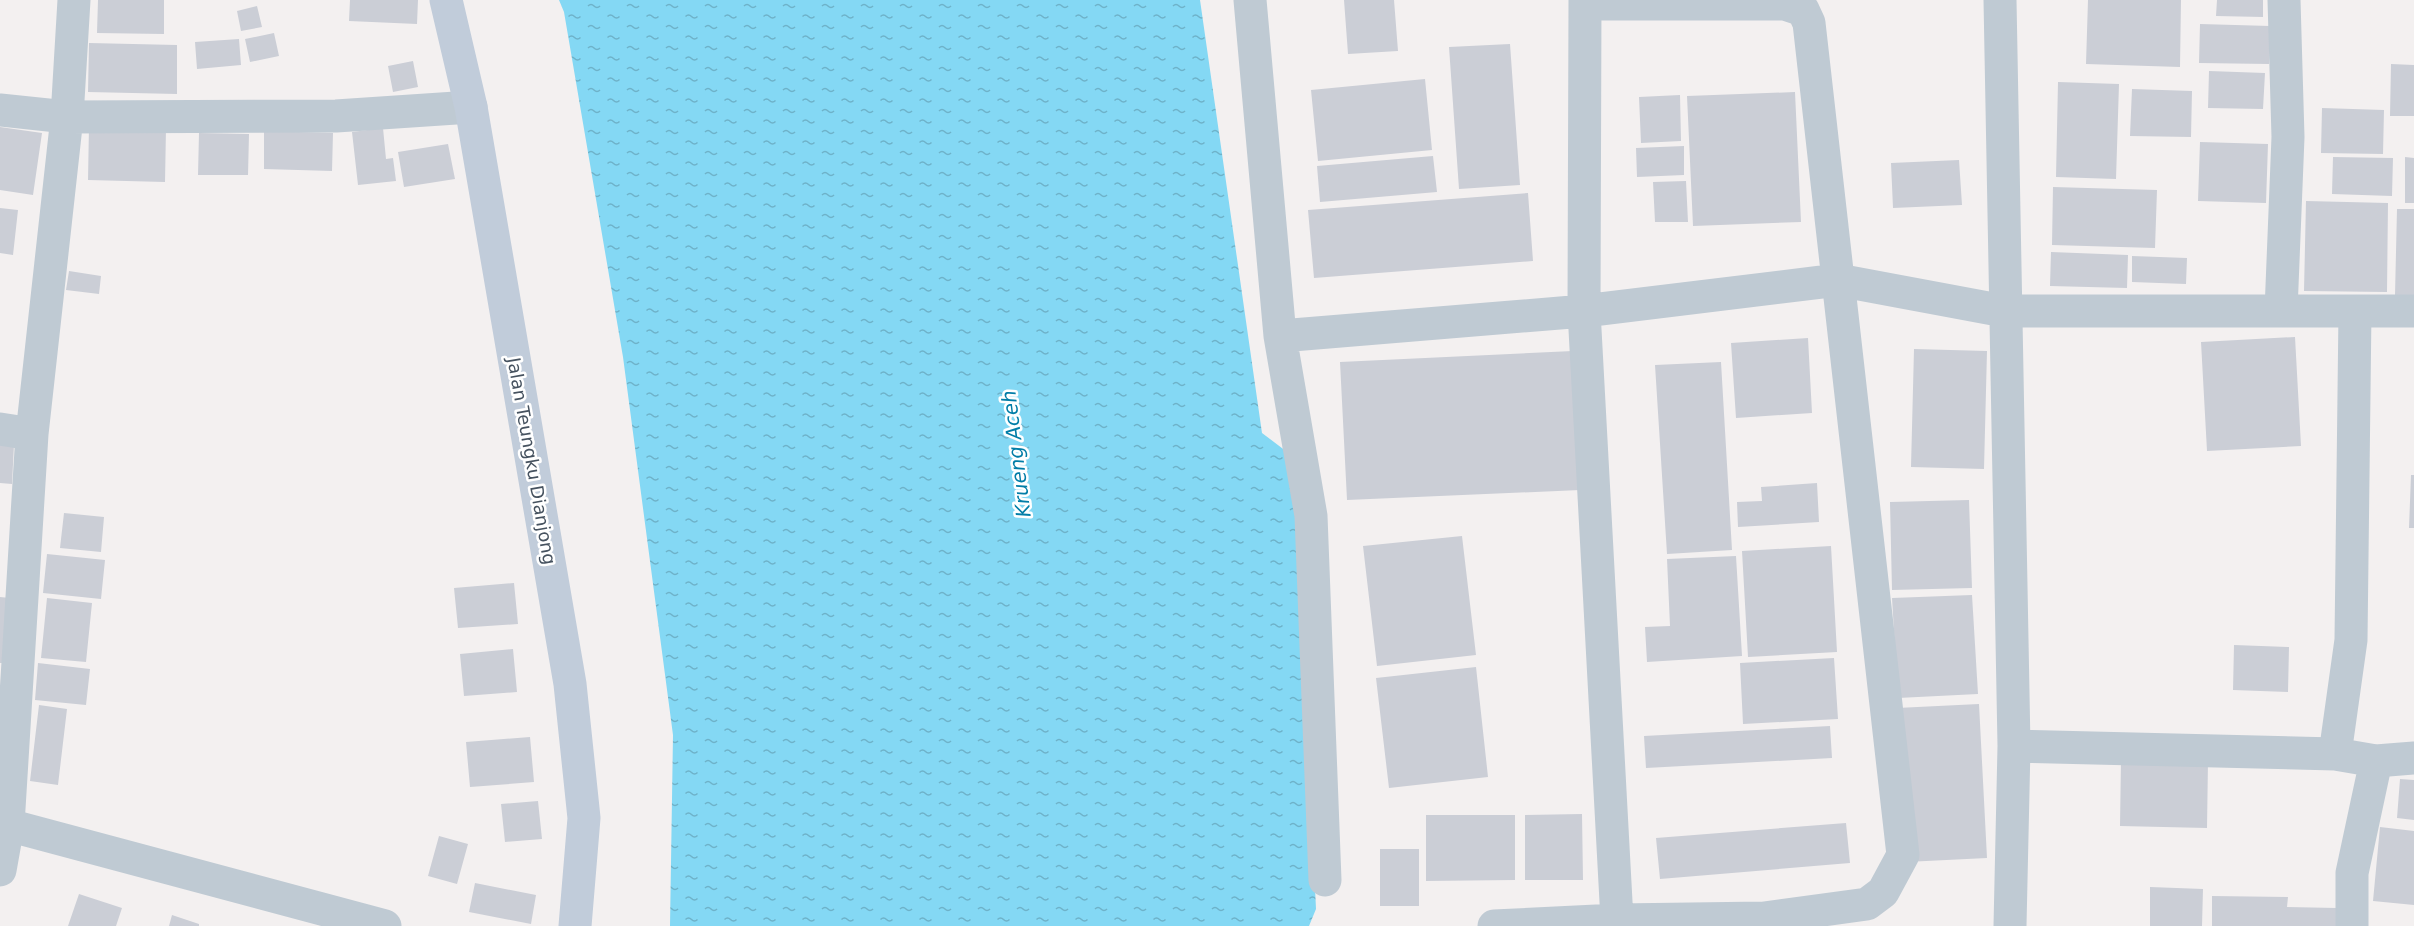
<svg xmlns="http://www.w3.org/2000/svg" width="2414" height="926" font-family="'DejaVu Sans',sans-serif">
<defs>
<pattern id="water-ripples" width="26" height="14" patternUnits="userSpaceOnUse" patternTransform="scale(1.5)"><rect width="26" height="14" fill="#84d8f4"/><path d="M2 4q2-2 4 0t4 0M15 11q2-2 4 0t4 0" fill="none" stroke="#6eb2c9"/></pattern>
</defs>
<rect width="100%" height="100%" fill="#f3f0f0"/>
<path fill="url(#water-ripples)" d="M559,0H1200L1262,433L1295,458L1316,909L1309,926H670L673,735L623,357L564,12Z"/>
<path fill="#cbced6" d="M98,0H164V34L97,33Z
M350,0H418L417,24L349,21Z
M1344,0H1394L1398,51L1348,54Z
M2088,0H2181L2180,67L2086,64Z
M2217,0H2263V17L2216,16Z
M257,6L262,27L241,31L237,11Z
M2200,24L2270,26L2269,64L2199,63Z
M274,33L279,56L250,62L245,39Z
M239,39L241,65L197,69L195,42Z
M89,43L177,45V94L88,92Z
M1510,44L1520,185L1459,189L1449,47Z
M413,61L418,87L393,92L388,66Z
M2391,64L2414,65V116H2390Z
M2209,71L2265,73L2263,109L2208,108Z
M1425,79L1432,150L1318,161L1311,90Z
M2058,82L2119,84L2116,179L2056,177Z
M2132,89L2192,91L2191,137L2130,136Z
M1795,92L1801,222L1693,226L1687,96Z
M1680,95L1681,141L1641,143L1639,97Z
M2322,108L2384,110L2383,154L2321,153Z
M89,126L166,128L165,182L88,180Z
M0,127L42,133L33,195L0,190Z
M383,128L386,159L393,158L396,181L358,185L352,132Z
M264,131L333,133L332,171L264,169Z
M199,133L249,134L248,175H198Z
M2200,142L2268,144L2266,203L2198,201Z
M448,144L455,179L404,187L398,152Z
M1684,146V175L1637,177L1636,148Z
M1433,156L1437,192L1320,202L1317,166Z
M2333,157L2393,158L2392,196L2332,194Z
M2405,157L2414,158V203H2405Z
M1959,160L1962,205L1893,208L1891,163Z
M1686,181L1688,222H1655L1653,182Z
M2053,187L2157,190L2155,248L2052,245Z
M1528,193L1533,261L1314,278L1308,210Z
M2306,201L2388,203L2387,292L2304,291Z
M0,208L18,210L13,255L0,253Z
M2397,209H2414V296L2395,295Z
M2051,252L2128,255L2127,288L2050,286Z
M2132,256L2187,258L2186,284L2132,282Z
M69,271L101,276L99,294L66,290Z
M2295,337L2301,446L2207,451L2201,342Z
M1808,338L1812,413L1736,418L1731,343Z
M1914,349L1987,351L1984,469L1911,467Z
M1573,351L1580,490L1347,500L1340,362Z
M1721,362L1732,550L1667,554L1655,365Z
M0,442L14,444L12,484L0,483Z
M2411,475H2414V528H2409Z
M1817,483L1819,522L1738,527L1737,502L1762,501L1761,487Z
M1969,500L1972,588L1892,590L1890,502Z
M64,513L104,517L101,552L60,548Z
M1462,536L1476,655L1377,666L1363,546Z
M1831,546L1837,652L1748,657L1742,551Z
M47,554L105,560L101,599L43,593Z
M1736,556L1742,656L1647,662L1645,627L1670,626L1667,559Z
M514,583L518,624L458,628L454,588Z
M1972,595L1978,694L1898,698L1892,598Z
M0,597L10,598L3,663H0Z
M47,598L92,603L86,662L41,658Z
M2234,645L2289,647L2288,692L2233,690Z
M513,649L517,692L464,696L460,654Z
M1834,658L1838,719L1743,724L1740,663Z
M38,663L90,669L86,705L35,700Z
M1476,667L1488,777L1389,788L1376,678Z
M1979,704L1987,858L1906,862L1897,708Z
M39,705L67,709L58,785L30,781Z
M1830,726L1832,758L1646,768L1644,736Z
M530,737L534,782L470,787L466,742Z
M2121,760L2208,761L2207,828L2120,826Z
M2400,779L2414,780V820L2397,818Z
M538,801L542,839L505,842L501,804Z
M1582,814L1583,880H1525V815Z
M1426,815H1515V880L1426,881Z
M1846,823L1850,863L1660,879L1656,838Z
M2380,827L2414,831V905L2373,901Z
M439,836L468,844L457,884L428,876Z
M1380,849H1419V906H1380Z
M475,883L536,895L531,924L469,912Z
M2150,887L2203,889L2202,926H2150Z
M79,894L122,908L116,926H68Z
M2212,896L2288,897L2287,907L2337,908L2336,926H2212Z
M172,915L199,924V926H169Z"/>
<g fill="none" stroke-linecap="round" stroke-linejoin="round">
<path stroke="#bfcad3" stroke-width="33" d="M1250,0L1280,336L1584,311L1838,280L2004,311H2414
M1585,0L1584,311L1617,920
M2000,0L2014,746L2010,926
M0,110L67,117L336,116L471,107
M2281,311L2288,137L2284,0
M1280,336L1311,516L1325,880
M0,429L32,434
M2014,746L2335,754L2376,761L2414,758
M2335,754L2351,640L2355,311
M8,825L385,926
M0,870L8,825L32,434L67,117L74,0
M1494,926L1617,920L1764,918L1867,904L1883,892L1903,855L1809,23L1803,10L1785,4H1585
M2352,926V873L2376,761"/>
<path stroke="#c1ccda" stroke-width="33" d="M446,0L471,107L570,684L584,818L575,926"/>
</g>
<g text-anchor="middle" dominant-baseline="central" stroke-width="5" stroke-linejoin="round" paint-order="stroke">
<g font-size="18" fill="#46525f" stroke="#fff">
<text transform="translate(532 461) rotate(80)">Jalan Teungku Dianjong</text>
</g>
<g font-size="20" font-style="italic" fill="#027da7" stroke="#fff">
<text transform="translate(1016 454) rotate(-97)">Krueng Aceh</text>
</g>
</g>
</svg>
